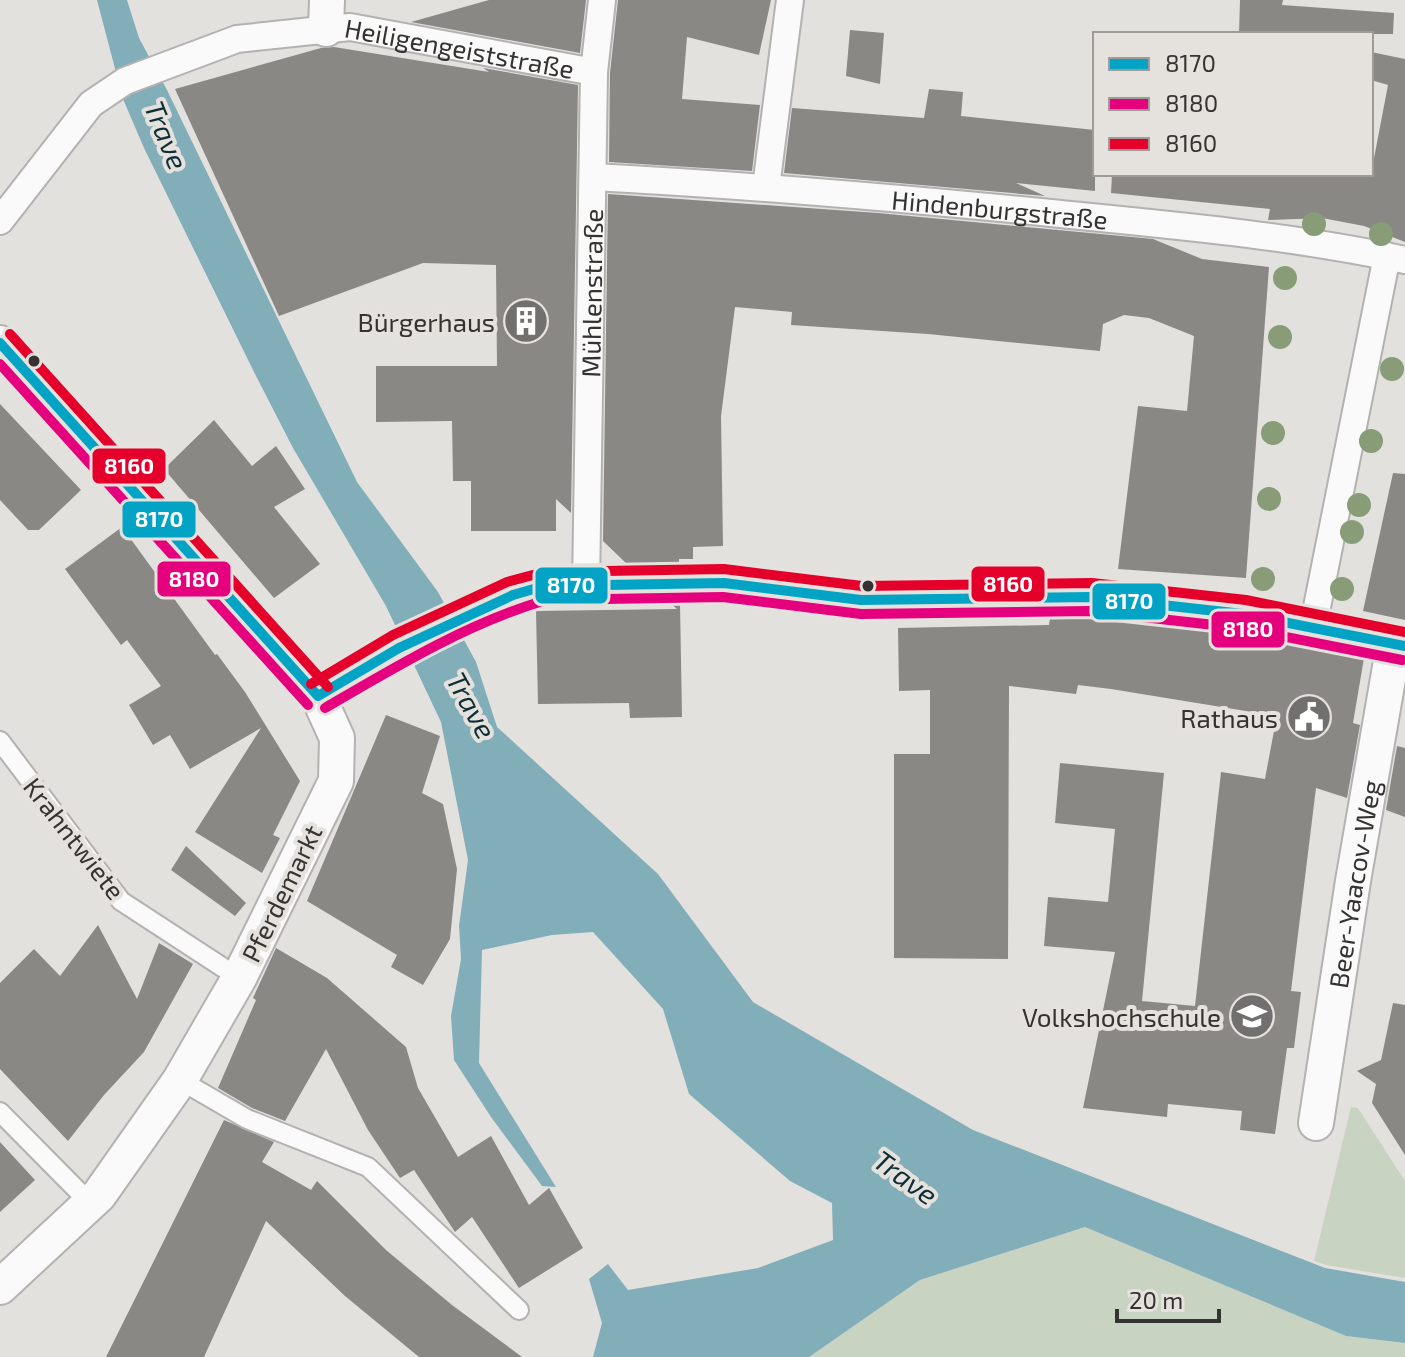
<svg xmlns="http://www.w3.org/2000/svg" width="1405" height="1357" font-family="'Exo 2',sans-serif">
<rect width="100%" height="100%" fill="#e3e1de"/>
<path fill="#c9d3c1" d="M1351,1107L1358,1108L1405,1181V1278L1326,1265L1314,1261Z
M1085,1227L1346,1336L1405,1343V1357H809L920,1280Z"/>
<path fill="#82aeba" d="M97,0H127L139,38L167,90L357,482L438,592L476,662L497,727L658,874L753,1002L973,1130L1325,1268L1405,1282V1343L1346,1336L1085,1227L920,1280L809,1357H593L602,1323L589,1279L608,1264L628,1290L758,1268L833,1240L832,1203L790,1181L689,1094L663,1009L593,932L552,935L482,950L479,1063L556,1187L542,1186L491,1117L454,1060L451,1016L461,959L459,926L468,860L441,722L386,606L293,448L255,374L144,148L123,99Z"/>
<path fill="#898885" d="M489,0H586L580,53L411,22Z
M618,0H771L759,55L687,37L682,99L760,105L752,171L609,162L610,73Z
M1240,0H1283L1282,5L1394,13L1393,34H1239Z
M850,30L884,33L880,84L846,76Z
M334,47L489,72L483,68L578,85L571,513L556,499V531H471V481H453L452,421L376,422V366H497L496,265L423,263L279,316L175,89L321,48Z
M1371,52L1405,59V242L1364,226L1322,218L1268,220L1270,209L1111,193L1112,174H1371L1388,85L1371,80Z
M929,89L963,92L961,116L1095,130V191L1016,183L1045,196L784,173L792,108L924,118Z
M608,194L878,213L1153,239L1202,259L1269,267L1246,578L1118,569L1138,406L1187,411L1194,336L1149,318L1124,315L1103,324L1100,351L928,334L791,325L792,312L735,307L721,416L723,546L693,547V559H679V564L628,565L603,541Z
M0,404L81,490L39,530H28L0,500Z
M214,420L252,466L276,446L305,489L274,507L320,564L274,598L164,469Z
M1393,473L1405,474V620L1363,611Z
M122,527L215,655L217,654L245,692L300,781L273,835L280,838L262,873L195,832L261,728L190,769L170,735L153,745L129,705L161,686L127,640L121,645L65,569Z
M671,604H680L682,717L630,718L629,703L538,704L536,611L677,609Z
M1089,617L1240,634L1249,635L1248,638L1364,658L1353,723L1360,725L1347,798L1316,788L1291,991L1301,992L1294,1048H1287L1275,1134L1240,1130L1242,1111L1168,1104L1167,1117L1083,1108L1115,952L1044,946L1048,897L1108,902L1115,829L1055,823L1060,763L1164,773L1142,1001L1195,1006L1221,772L1265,779L1276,720L1251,715L1252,712L1111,689L1078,685L1076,694L1009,686L1008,959L894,958V754H930V690L899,691L898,628L1049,625L1050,618Z
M386,715L440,736L422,793L443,804L457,869L450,939L423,985L391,967L397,955L307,901Z
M1397,746L1405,748V817L1386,810Z
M186,846L246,903L235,916L171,870Z
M98,925L137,999L159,943L193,964L144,1052L104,1095L68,1141L0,1069V983L34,949L60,976Z
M276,948L327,978L406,1047L418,1088L458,1157L491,1136L529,1205L549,1188L583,1248L519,1288L472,1217L455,1232L414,1170L400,1178L368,1130L326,1049L285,1121L252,1108L218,1088L256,1000L253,998Z
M1393,1003L1405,1005V1155L1372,1103L1376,1084L1357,1071L1381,1060Z
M224,1120L274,1142L262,1162L311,1190L317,1181L386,1250L452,1305L522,1357H419L345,1296L266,1221L204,1357H106Z
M0,1142L35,1180L0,1212Z"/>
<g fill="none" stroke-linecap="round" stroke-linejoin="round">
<g stroke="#b4b2b0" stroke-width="22">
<path id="service" d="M0,741L121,901L239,978
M180,1080L247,1119L368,1167L519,1310
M0,1112L90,1203"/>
</g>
<g stroke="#b4b2b0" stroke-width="30">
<g id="pedestrian">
<path id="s1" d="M593,177C746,185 898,198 1051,213C1170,225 1288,235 1405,260"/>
<path d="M766,187L790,0"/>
<path id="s2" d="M0,221L91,104L125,81L237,39L350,27L594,72"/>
<path id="s3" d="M586,587L594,72L602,0"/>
<path d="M1313,627L1387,256"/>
</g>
</g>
<g stroke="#b4b2b0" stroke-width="38">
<g id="minor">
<path d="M326,29L327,0"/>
<path d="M0,343L318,696L337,738L336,781L239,978L180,1080L99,1195L0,1287"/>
<path d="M318,696L399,648L513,595L544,586L724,583L861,600L1090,597L1243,614L1405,646"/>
<path id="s4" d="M1316,1123L1353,881L1394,644"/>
</g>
</g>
<use href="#service" stroke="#fbfafa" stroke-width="18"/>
<use href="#pedestrian" stroke="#fbfafa" stroke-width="26"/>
<use href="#minor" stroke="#fbfafa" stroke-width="34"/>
<g stroke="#e5e1dc" stroke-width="16">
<path id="bus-1" d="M0,343L318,696
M318,696L399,648L513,595L544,586L724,583L861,600L1090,597L1243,614L1405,646"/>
</g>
<g stroke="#e5e1dc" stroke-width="16">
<path id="bus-2" d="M0,364L308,705
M325,708C395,667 468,623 546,600L723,597L861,614L1089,611L1241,628L1402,660"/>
</g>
<g stroke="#e5e1dc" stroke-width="16">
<path id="bus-3" d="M10,334L328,687
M311,684L393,635L507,582L544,572L724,569L862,586L1092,583L1246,600L1405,632"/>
</g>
<use href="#bus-1" stroke="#03a3c6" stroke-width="10"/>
<use href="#bus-2" stroke="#e5007d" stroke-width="10"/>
<use href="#bus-3" stroke="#e4002b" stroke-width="10"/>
</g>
<g fill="#889c78">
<circle cx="1314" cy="224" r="12"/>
<circle cx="1381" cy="234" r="12"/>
<circle cx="1285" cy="278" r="12"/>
<circle cx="1280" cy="337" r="12"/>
<circle cx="1392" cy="369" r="12"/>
<circle cx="1273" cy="433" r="12"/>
<circle cx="1371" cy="441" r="12"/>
<circle cx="1269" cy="499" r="12"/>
<circle cx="1359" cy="505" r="12"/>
<circle cx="1352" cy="532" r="12"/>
<circle cx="1263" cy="579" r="12"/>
<circle cx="1342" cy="589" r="12"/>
</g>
<defs>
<g id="building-disc" transform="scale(2.3)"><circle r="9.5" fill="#71706e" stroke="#e5e1dc"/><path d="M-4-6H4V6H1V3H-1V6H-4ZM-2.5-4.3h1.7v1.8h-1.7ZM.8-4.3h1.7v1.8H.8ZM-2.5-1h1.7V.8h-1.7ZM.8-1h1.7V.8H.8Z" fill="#fff"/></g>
<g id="civic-disc" transform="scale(2.3)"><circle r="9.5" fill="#71706e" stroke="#e5e1dc"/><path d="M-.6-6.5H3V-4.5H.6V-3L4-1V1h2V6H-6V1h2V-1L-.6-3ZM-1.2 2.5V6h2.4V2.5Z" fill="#fff"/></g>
<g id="university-disc" transform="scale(2.3)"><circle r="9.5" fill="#71706e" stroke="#e5e1dc"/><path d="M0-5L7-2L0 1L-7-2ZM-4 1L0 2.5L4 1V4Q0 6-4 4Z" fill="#fff"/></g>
</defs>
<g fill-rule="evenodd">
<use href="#building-disc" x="526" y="321"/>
<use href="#civic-disc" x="1309" y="717"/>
<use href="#university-disc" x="1252" y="1016"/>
</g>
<g fill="#343331" stroke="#e5e1dc" stroke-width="3">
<circle cx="34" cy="361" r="7"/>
<circle cx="868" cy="586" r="7"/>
</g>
<g text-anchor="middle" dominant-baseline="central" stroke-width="8" stroke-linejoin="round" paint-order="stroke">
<g font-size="26" fill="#343331" stroke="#e5e1dc">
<text stroke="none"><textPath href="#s2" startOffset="534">Heiligengeiststraße</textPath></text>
<text stroke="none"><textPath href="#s1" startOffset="408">Hindenburgstraße</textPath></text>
<text stroke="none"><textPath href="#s3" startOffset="294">Mühlenstraße</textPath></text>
<text transform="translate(75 838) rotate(52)">Krahntwiete</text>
<text stroke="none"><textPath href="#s4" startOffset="242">Beer-Yaacov-Weg</textPath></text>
<text transform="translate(281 893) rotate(-64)">Pferdemarkt</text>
</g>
<g font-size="26" fill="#343331" stroke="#e5e1dc" text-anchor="end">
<text x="495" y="321">Bürgerhaus</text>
<text x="1278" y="717">Rathaus</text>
<text x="1221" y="1016">Volkshochschule</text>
</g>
<g font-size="28" font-style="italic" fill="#0d2e37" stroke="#e5e1dc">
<text transform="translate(167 135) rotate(68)">Trave</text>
<text transform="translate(472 705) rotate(61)">Trave</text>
<text transform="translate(906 1177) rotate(36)">Trave</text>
</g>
</g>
<g stroke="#e5e1dc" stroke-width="3">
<rect x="91" y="447" width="76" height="38" rx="8" fill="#e4002b"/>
<rect x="121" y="500" width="76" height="39" rx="8" fill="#03a3c6"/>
<rect x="156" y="560" width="76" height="38" rx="8" fill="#e5007d"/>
<rect x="970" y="565" width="76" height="38" rx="8" fill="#e4002b"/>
<rect x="534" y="566" width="75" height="39" rx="8" fill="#03a3c6"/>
<rect x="1091" y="582" width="76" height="39" rx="8" fill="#03a3c6"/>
<rect x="1210" y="610" width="76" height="39" rx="8" fill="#e5007d"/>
</g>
<g font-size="22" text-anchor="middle" font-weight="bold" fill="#fff">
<text x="129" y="474">8160</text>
<text x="159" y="527">8170</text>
<text x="194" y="587">8180</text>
<text x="1008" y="592">8160</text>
<text x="571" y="593">8170</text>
<text x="1129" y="609">8170</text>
<text x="1248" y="637">8180</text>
</g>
<rect x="1093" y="32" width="280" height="144" fill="#e5e1dc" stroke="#9e9b98" stroke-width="2"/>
<rect x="1109" y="58" width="40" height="12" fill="#03a3c6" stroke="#9e9b98" stroke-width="2"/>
<text x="1165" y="72" font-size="24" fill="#343331">8170</text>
<rect x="1109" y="98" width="40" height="12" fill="#e5007d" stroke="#9e9b98" stroke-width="2"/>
<text x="1165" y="112" font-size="24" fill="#343331">8180</text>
<rect x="1109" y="138" width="40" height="12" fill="#e4002b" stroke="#9e9b98" stroke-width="2"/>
<text x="1165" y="152" font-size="24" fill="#343331">8160</text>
<path d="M1117 1309v12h102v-12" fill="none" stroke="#343331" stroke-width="4"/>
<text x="1129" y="1309" font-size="24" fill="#343331" stroke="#e5e1dc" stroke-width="6" paint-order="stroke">20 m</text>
</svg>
